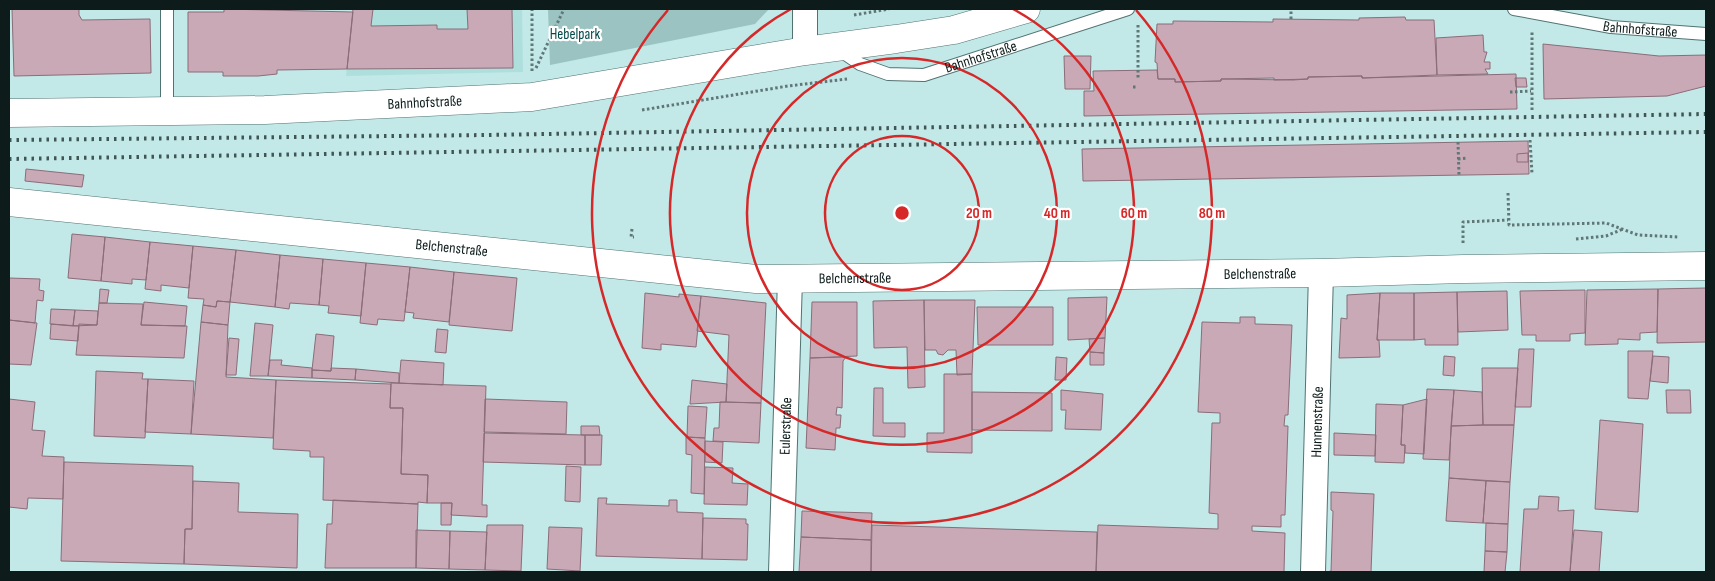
<svg xmlns="http://www.w3.org/2000/svg" width="1715" height="581" font-family="'Sofia Sans Condensed',sans-serif">
<rect width="100%" height="100%" fill="#c2e8e7"/>
<path fill="#afdfdd" d="M353,9H522L523,72L346,76Z"/>
<path fill="#9ac3c2" d="M548,9H769L755,24L550,65Z"/>
<path fill="#c9a9b5" stroke="#8a6d78" d="M12,9H79V15L82,20L150,19L151,73L14,76Z
M224,9L353,12L347,69L277,70V74L258,76H223V72H188V12H224Z
M353,9H373L371,26L437,25V29H468L467,9H512L513,68L347,69Z
M1405,17L1406,20H1434L1437,75L1362,78V76L1308,77V79L1274,80V78L1221,79V81L1175,82V79H1158L1157,63L1155,62L1157,24H1173V21L1273,22V19L1359,20V18Z
M1483,35L1484,52H1487L1484,62H1490V69H1485L1488,74L1437,75L1436,38Z
M1543,44L1659,56L1706,55V86L1667,96L1544,99Z
M1064,56H1091L1090,89H1065Z
M1157,70L1158,79H1175V82L1221,81V79L1293,80L1308,79V77L1362,76V78L1516,74L1517,109L1084,116V91H1094L1093,71Z
M1515,78H1526L1527,87H1516Z
M1528,141L1529,174L1083,181L1082,149Z
M1528,153V162H1517V154Z
M26,169L84,175L82,187L25,181Z
M72,234L105,237L101,281L68,278Z
M105,237L150,242L146,280L132,279V284L101,281Z
M150,242L193,246L189,288L161,285V291L145,289Z
M193,246L236,250L230,302L217,301L216,307L203,305L204,299L188,298Z
M236,250L280,255L275,307L230,302Z
M280,255L323,259L319,305L290,303L289,309L275,307Z
M323,259L366,263L361,316L328,313L329,306L319,305Z
M366,263L410,267L404,321L378,319L377,325L360,323Z
M410,267L454,272L449,322L413,318L414,313L405,312Z
M454,272L517,278L512,331L449,325Z
M9,278L40,279L39,290L44,291L43,301L37,300L35,323L9,320Z
M1706,288V342L1657,343L1658,289Z
M100,289L109,290L107,303H99Z
M1658,289L1657,332L1640,333V340L1618,339V344L1585,345L1587,290Z
M1585,290V333L1570,334V341H1536V335H1522L1520,291Z
M1507,291L1508,330L1458,332L1457,292Z
M1457,292L1458,345H1425V339L1414,340V293Z
M645,293L679,297V294L701,296L696,347L661,344V350L642,348Z
M1380,293L1377,340H1379L1380,357L1339,358L1341,318L1347,319V295Z
M1380,293H1414V340H1377Z
M701,296L766,303L761,403L726,402L729,335L697,331Z
M1107,297L1105,338L1068,340V298Z
M924,300L925,387L908,388L907,347L874,348L873,301Z
M924,300H975L972,374L957,375L956,350H948L943,355L938,354L936,350H925Z
M217,301L230,302L228,325L201,322L203,305L216,307Z
M144,302L187,306L185,326L141,325Z
M812,302H857V356L810,358Z
M99,303L143,304L141,325L187,326L184,358L76,355L79,324L97,325Z
M977,307H1053V345H978Z
M51,309L75,310L73,326L50,324Z
M75,310L98,311L97,325L73,326Z
M1240,317H1255V324L1292,325L1288,415H1285L1284,426H1288L1285,515H1281V527L1252,526V531L1285,533L1284,572H1096L1098,525L1218,529V514L1209,513L1212,423H1220V413L1198,412L1202,322L1240,323Z
M9,320L37,323L31,365L9,364Z
M201,322L228,325L226,377L276,380L273,438L191,434Z
M255,323L273,325L268,376H250Z
M51,324L79,326L78,341L50,339Z
M437,329L448,330L446,353L435,352Z
M316,334L334,336L331,371L312,370Z
M229,338L239,339L236,375H226Z
M1105,338L1104,353L1090,352L1089,339Z
M1519,349H1534L1531,407H1515Z
M1628,351H1653L1648,399L1628,398Z
M1090,352L1104,353V365H1090Z
M1444,356L1455,357L1454,376L1443,375Z
M1653,356L1669,357L1668,383L1650,381Z
M846,357L843,361L842,408L837,407L836,415H841L840,428H836L835,450L806,448L810,358Z
M1056,357L1067,358L1066,380H1055Z
M270,360H282L281,365L312,368V378L268,376Z
M401,360L444,363L443,385L399,383Z
M331,368L356,369L355,380L312,378V370L331,371Z
M1482,368H1518L1514,425H1483Z
M356,369L399,373V383L355,380Z
M96,371L143,373L142,379H148L145,438L94,436Z
M944,374H972V453L927,452V433H944Z
M148,379L194,381L191,434L145,432Z
M276,380L391,384L390,408H403L401,474L428,475L427,503L418,502V504L323,500L324,457H310V451L273,449Z
M692,380L727,384L726,402L690,404Z
M391,383L486,386L482,505H487V517L451,515L452,503H427L428,475L401,474L403,408H390Z
M874,388H883V423H905V437L873,436Z
M1427,389L1454,390L1449,460L1423,459Z
M1061,390L1103,394L1101,430L1065,429L1066,410H1061Z
M1454,390L1482,392L1483,425L1451,426Z
M1666,390H1690L1691,413H1667Z
M972,392L1052,393V431L972,430Z
M9,399L35,402L32,430L45,431L42,456L64,457L63,499L28,498L27,509L9,507Z
M485,399L567,402L566,434L484,432Z
M1427,399L1424,454L1405,453V445H1401L1403,405Z
M720,402L761,403L759,443L713,441L714,428H719Z
M1376,404L1403,405L1401,445H1405L1404,463L1375,462Z
M688,406L707,407L705,438L687,437Z
M1600,420L1643,424L1638,512L1595,509Z
M1483,425H1514L1510,482L1449,478L1451,426Z
M581,426H599L600,435H581Z
M484,433L585,435V465L483,462Z
M1334,433L1376,435L1375,456L1334,455Z
M585,435H602L601,465H585Z
M686,437L705,438L704,494L691,493L692,455L686,454Z
M705,441L723,442L722,463L705,462Z
M64,462L193,466L192,529H185L184,564L61,561Z
M566,466L581,467L580,502L565,501Z
M705,467L733,468L732,483L748,484L747,505L704,504Z
M1449,478L1486,481L1483,523L1446,521Z
M193,481L239,483L238,512L298,514L297,568L184,564L185,529H192Z
M1486,481L1510,482L1508,524L1483,523Z
M1331,492L1374,494L1371,572H1327L1331,571L1333,511L1331,510Z
M1539,496L1559,497L1558,511L1574,510L1570,572H1520L1524,509H1538Z
M598,498H607L606,504L669,506V500H677V512L703,513L702,559L596,556Z
M333,500L418,504L416,568H325L327,524H332Z
M441,503H452L451,525H441Z
M802,511L872,513L871,540L801,537Z
M703,518L746,519V524H748L747,560L702,559Z
M1486,523L1508,524L1507,552L1485,551Z
M487,525H523L521,571L485,570Z
M872,525L1097,532L1096,572H871Z
M549,527L582,528L580,571L547,569Z
M416,530L450,531L449,569L416,568Z
M1574,530L1602,532L1599,572H1604H1570Z
M450,531L487,532L485,570L449,569Z
M801,537L871,540V572H799Z
M1485,551L1507,552L1505,572H1484Z"/>
<g fill="none" stroke-linecap="round" stroke-linejoin="round">
<g stroke="#507372" stroke-width="14">
<g id="lane">
<path id="s1" d="M1514,9L1611,27L1706,34"/>
<path id="s2" d="M838,49L860,64L888,74L924,75L1128,9"/>
<path d="M167,111V9"/>
</g>
</g>
<g stroke="#507372" stroke-width="26">
<g id="street">
<path d="M805,51V9"/>
<path id="s3" d="M781,572L790,279"/>
<path id="s4" d="M1313,572L1321,273"/>
</g>
</g>
<g stroke="#507372" stroke-width="29">
<g id="secondary">
<path id="s5" d="M9,113L265,110L532,97L805,51L896,39L954,30L1026,9"/>
<path id="s6" d="M9,202L756,279L1321,273L1464,269L1706,266"/>
</g>
</g>
<path stroke="#5f7877" stroke-width="3" stroke-dasharray="2.5 2.5" stroke-linecap="butt" d="M854,15L889,9
M1291,19V9
M1138,25V80
M536,68L564,9
M532,71V9
M1133,87H1138
M1510,92L1531,91
M642,110L788,86L847,79
M1532,110V31
M1530,140L1532,174
M1458,142L1459,176
M1458,159L1467,158
M1508,193L1509,225L1606,223L1638,235L1678,237
M632,229L631,237H634
M1576,239L1606,236L1623,229
M1463,243V222L1508,220"/>
<use href="#lane" stroke="#fff" stroke-width="12"/>
<use href="#street" stroke="#fff" stroke-width="24"/>
<use href="#secondary" stroke="#fff" stroke-width="28"/>
<path stroke="#405655" stroke-width="4" stroke-dasharray="2.5 5" stroke-linecap="butt" d="M9,140L488,135L1706,114
M9,159L1706,132"/>
</g>
<g fill="none" stroke="#d62828" stroke-width="2.5">
<circle cx="902" cy="213" r="77"/>
<circle cx="902" cy="213" r="155"/>
<path d="M1013 9A232 232 0 1 1 791 9"/>
<path d="M1136 10A310 310 0 1 1 668 10"/>
</g>
<g text-anchor="middle" dominant-baseline="central" stroke-width="4.5" stroke-linejoin="round" paint-order="stroke">
<g font-size="15" fill="#0d1c1b" stroke="#fff">
<text stroke="none"><textPath href="#s1" startOffset="128">Bahnhofstraße</textPath></text>
<text stroke="none"><textPath href="#s2" startOffset="152">Bahnhofstraße</textPath></text>
<text stroke="none"><textPath href="#s5" startOffset="416">Bahnhofstraße</textPath></text>
<text stroke="none"><textPath href="#s6" startOffset="445">Belchenstraße</textPath></text>
<text stroke="none"><textPath href="#s6" startOffset="1255">Belchenstraße</textPath></text>
<text stroke="none"><textPath href="#s6" startOffset="850">Belchenstraße</textPath></text>
<text stroke="none"><textPath href="#s4" startOffset="150">Hunnenstraße</textPath></text>
<text stroke="none"><textPath href="#s3" startOffset="146">Eulerstraße</textPath></text>
</g>
<g font-size="15" fill="#034948" stroke="#fff">
<text x="575" y="34">Hebelpark</text>
</g>
</g>
<circle cx="902" cy="213" r="8" fill="#d62828" stroke="#fff" stroke-width="2.5"/>
<g font-size="15" text-anchor="middle" font-weight="bold" fill="#d62828" stroke="#fff" stroke-width="4.5" stroke-linejoin="round" paint-order="stroke">
<text x="979" y="218">20 m</text>
<text x="1057" y="218">40 m</text>
<text x="1134" y="218">60 m</text>
<text x="1212" y="218">80 m</text>
</g>
<rect width="1715" height="581" fill="none" stroke="#0d1c1b" stroke-width="20"/>
</svg>
